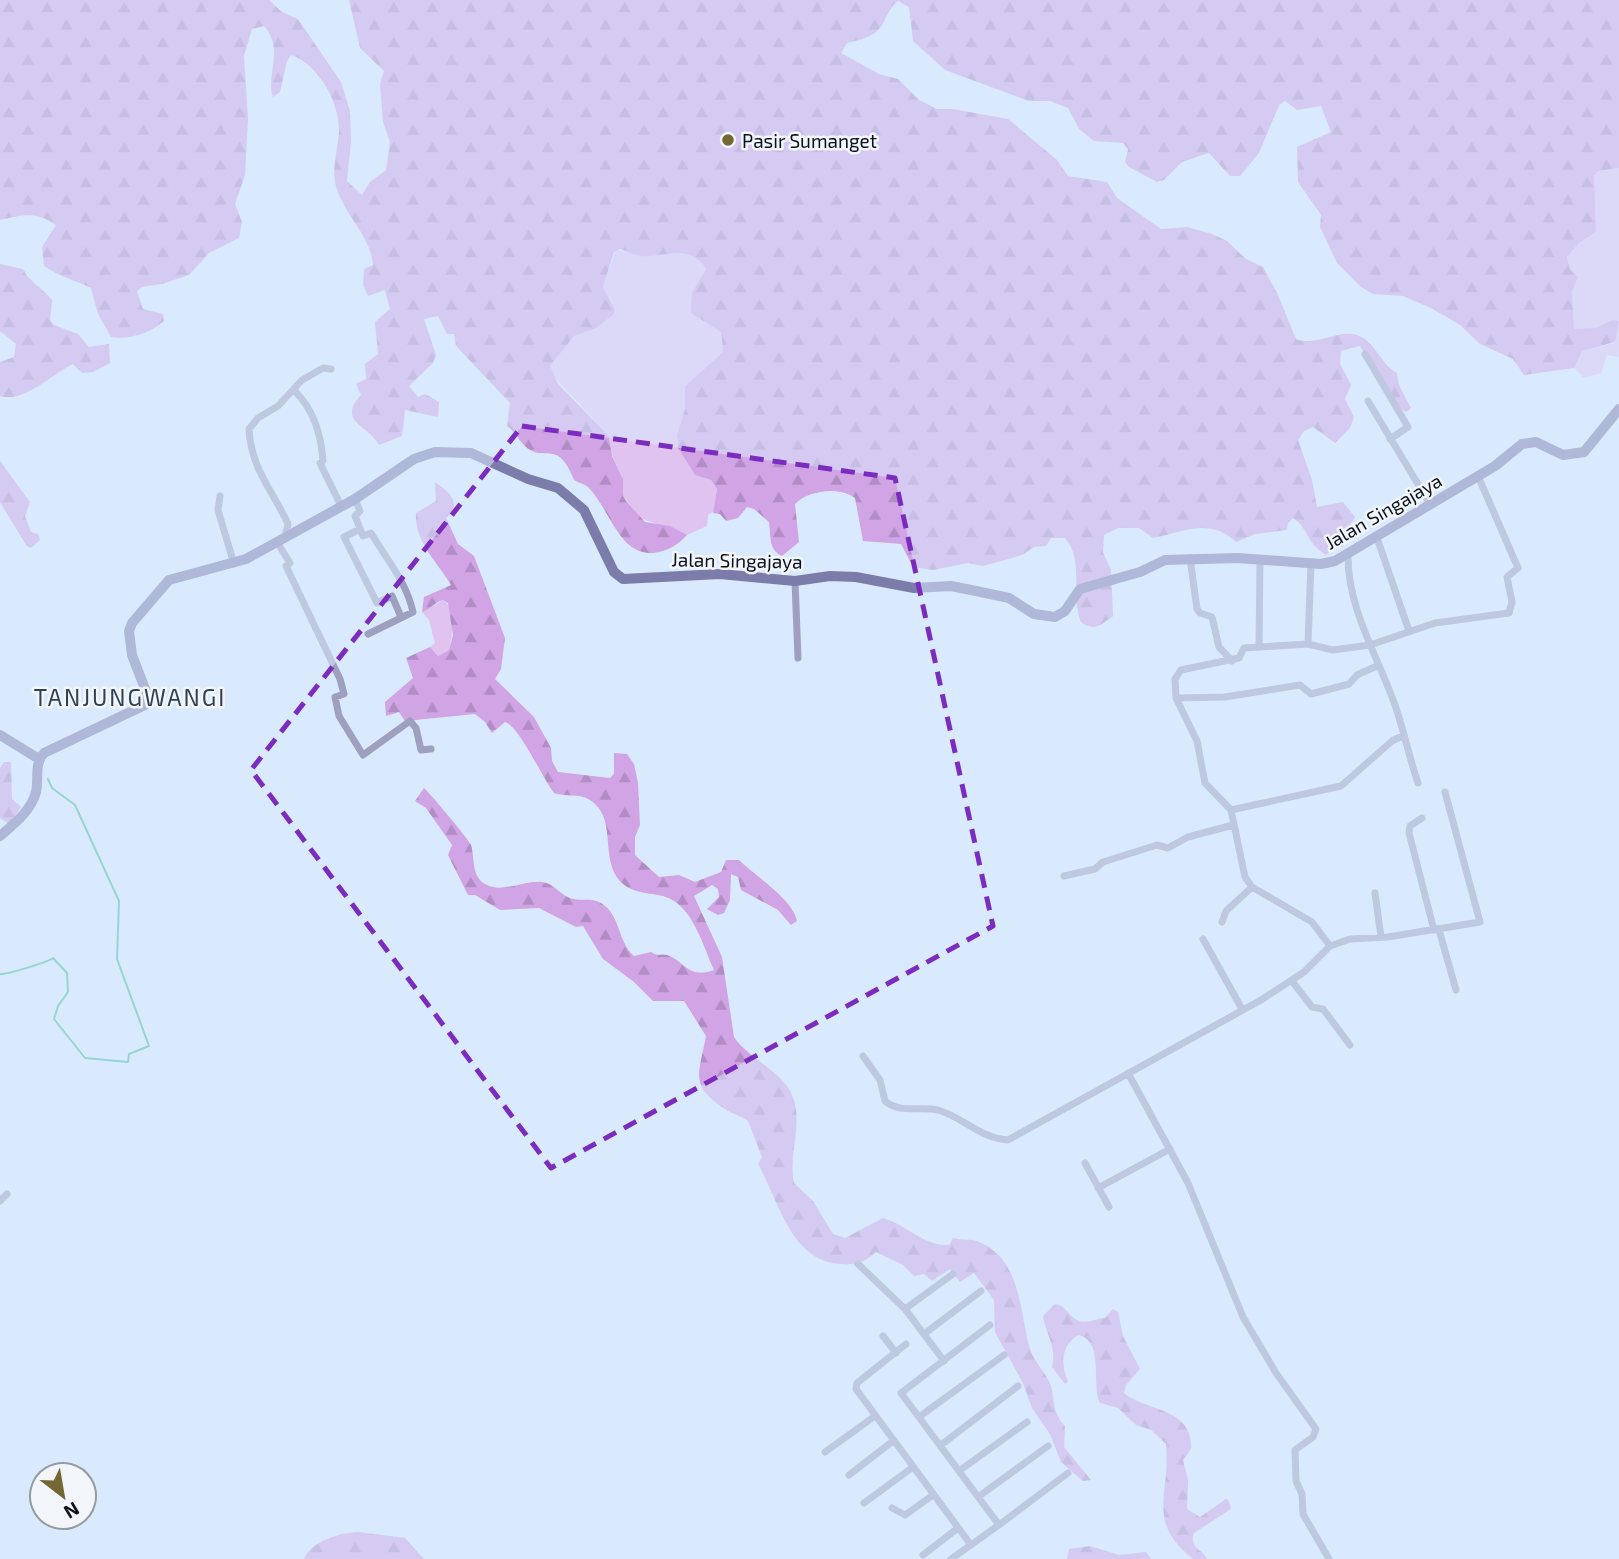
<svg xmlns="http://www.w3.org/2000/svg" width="1619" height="1559" font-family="'Exo 2',sans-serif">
<defs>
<pattern id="forest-firs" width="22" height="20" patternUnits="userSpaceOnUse" patternTransform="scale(1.75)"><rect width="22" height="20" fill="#d1a4e5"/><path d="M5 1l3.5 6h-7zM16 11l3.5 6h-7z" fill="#b28cc4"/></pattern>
</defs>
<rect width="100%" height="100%" fill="#d9eafe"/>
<path fill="#e1c3ef" d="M1619,168V357L1607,355L1601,373L1584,378L1574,368L1582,351L1615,343L1613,320L1595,328L1574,330L1572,290L1578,279L1570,269L1567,257L1579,243L1596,232L1594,176L1598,171Z
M616,250C625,250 630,253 638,255C661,261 689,238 706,269L691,313L721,332L723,352L685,386V409L677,435L678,448L695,475L711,480L717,489L714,511L708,515L707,526L687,535L640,518L623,496L622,476L612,455L609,436L551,373L550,366L574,335L614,314V308L603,287Z
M443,600C457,609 452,636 449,650L438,656L430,647L435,643L429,620L422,612Z"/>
<path fill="url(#forest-firs)" d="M0,0H269L282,12L298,19L341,82L350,111L351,141L347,181L362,195L370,182L386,170L390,142L383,122L380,84L384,71L360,48L349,0H1619V168L1598,171L1594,176L1596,232L1579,243L1567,257L1570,269L1578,278L1572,291L1574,329L1595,328L1613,320L1619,321L1615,342L1582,351L1574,368L1524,375L1513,359L1480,344L1460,325L1431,308L1403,296L1373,294L1361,287L1337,263L1320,227L1321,215L1298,182L1297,147L1331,132L1321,106L1297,110L1285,101L1279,105L1259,153L1240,176H1230L1209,153L1182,162L1164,180L1157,182L1129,167L1125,162L1128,149L1123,143L1094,141L1079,129L1068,108L1050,101H1029L945,70L913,41L909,7L898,1C888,8 886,21 879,29C871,38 858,40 847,43L841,53L879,74L898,79L919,100L937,109H953L1008,119L1057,160L1068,176L1107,182L1117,198L1161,229L1187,227L1212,234L1227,241L1246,259L1263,267L1278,295L1296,339C1315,347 1338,329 1357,335C1376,342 1380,364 1397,373L1399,385L1411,408L1406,412L1400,408L1360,346L1341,351L1340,364L1351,385L1345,399L1354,417L1350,428L1335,443L1313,427L1304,431L1298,440L1312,480L1317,507L1343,502L1355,517L1339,544L1326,555C1305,542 1309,528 1293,518L1288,523L1287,530L1255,534L1236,542C1209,517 1184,532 1153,538L1139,528H1118L1104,535L1103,552L1111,570L1113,616C1101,625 1094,632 1081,622C1070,596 1085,561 1065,538H1051L1046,546L1034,547L1022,555L983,566L968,563L933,570L913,567L901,544L863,541L855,498C840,486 808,490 795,504L799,542L782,556C768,550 771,535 769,522L754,509L747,507L738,518L726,521L720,514L713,513L717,489L711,480L695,475L678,448L677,435L685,409V386L723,352L721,332L691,313L692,293L706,269C691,242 664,258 641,256C634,255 627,251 620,249L614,252L603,287L614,308V314L596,328L574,336L550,366L558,384L609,436L612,456L623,479V496L626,501L645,522L670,526L687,535C678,545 668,551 654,553C619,556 610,509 588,487C584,484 579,483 574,480C558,438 545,463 526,447C519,441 516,432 507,426L510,403L456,346L454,334H447L438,316L424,319L436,355L433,363L409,386L418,397L425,394L439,402L438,417L405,410L402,436L379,445C369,425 336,422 361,395L356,384L366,379L365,364L378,354L375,322L390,309L385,290L368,296L363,285L364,269L373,265C371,235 341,212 335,182C332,165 339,146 339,128C338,100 318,64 291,55L287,61L280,92L273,97C265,77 285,49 264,26L252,29L244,56L248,119L245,175L235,204L242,222L239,238L209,253L189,275L162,284L142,287L137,291L143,309L163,314L164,321C150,333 130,340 111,337L98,314L91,288C75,280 60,277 44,266L42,247L56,225C36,211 23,215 0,220Z
M0,264L23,269C29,282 43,288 52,300L50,320L54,325L78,334L89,347L109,344L110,363L93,372L82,373L73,364C52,374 23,404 0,396V362L14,357L16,344L0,331Z
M0,461L30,502L25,516L31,532L38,534L40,540L31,548L26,545L0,502Z
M435,482C450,493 463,503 446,518L458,544L474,556L505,638L501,669L495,679L534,717L551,748L552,761L558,772L610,778L614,774V753L627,754L634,764L638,783L640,825L635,837V855L659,877L679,875L695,882L721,872L726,860H739C755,876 793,899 797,921L791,925L778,910L741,890L738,877L731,874L730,900L724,913L718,915L707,909L719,897L718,889L712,885L694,896L722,957L734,1037C748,1059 786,1072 794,1100C802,1128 788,1156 794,1183L813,1201L833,1234L845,1238L883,1218C907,1225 923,1246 949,1245L953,1238C962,1241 971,1238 979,1242C1022,1260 1019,1312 1030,1349C1034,1362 1046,1372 1051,1386C1055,1402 1052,1412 1065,1426L1064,1447L1091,1480L1083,1481L1061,1462L1050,1434L1032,1408L1023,1383L995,1332L994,1300L974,1273L960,1282L950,1269L932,1281L924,1274L914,1276L903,1265L876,1252C865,1262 856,1265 842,1264C791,1263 778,1199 758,1164L762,1157L748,1121C742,1116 735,1115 728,1111C688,1086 699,1075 706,1036L684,1001H653L634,982L603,959L583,926L576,927L539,908L500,910L475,895H468L448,855L452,845L426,808L415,801L424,788C430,793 469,840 471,845C475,858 471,876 485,884C502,894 524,880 542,882C555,884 559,894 570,898C581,902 591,897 601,903C621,915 617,941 634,956L651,952C658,957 659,953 667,955C684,960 688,980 714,970C703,947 693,904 663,896C650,893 632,893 622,883C598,860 619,819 590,800C580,793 565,797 554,793C542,777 519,726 505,722L492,733L485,722L475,714L405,721L399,712L386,716L385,702L413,678L406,658L430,647L438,656L449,650L453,635L448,603L443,600C434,602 430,610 422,612L424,597L451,585C438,562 414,542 416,513L436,501Z
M4,762H11L12,799L21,807L9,824L0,818V768Z
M1055,1304C1066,1305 1068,1316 1077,1320C1086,1325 1096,1318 1105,1318L1113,1309L1118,1312L1123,1336L1140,1369L1126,1385L1124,1393C1147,1412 1193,1407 1191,1449L1183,1460L1188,1480L1187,1509L1200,1517L1226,1499L1229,1501L1231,1509L1194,1533C1189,1548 1202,1549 1207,1559H1193C1145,1521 1171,1495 1166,1444L1151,1430L1136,1425L1118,1408L1100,1403C1091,1383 1105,1341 1078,1335C1060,1347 1061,1364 1068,1382L1065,1384L1052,1367C1057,1347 1046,1335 1043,1316Z
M358,1532L405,1538L424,1559H304C311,1541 340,1533 358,1532Z
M1090,1546L1119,1555L1146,1552L1151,1559H1067L1069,1549Z"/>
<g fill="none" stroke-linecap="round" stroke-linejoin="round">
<path stroke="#47b9b3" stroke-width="2" d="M0,974C6,975 48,962 53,958L67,973L68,992L58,1006L54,1019L85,1058L128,1062L129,1054L149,1046L117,959L119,901L75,805L52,788L48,779"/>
<path stroke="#9fa0bf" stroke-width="7" d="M1365,354L1408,427L1390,439
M294,390C314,410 321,434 323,461L320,463L341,506
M1368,401L1430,504
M220,496L218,510L234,564
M355,499L360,511L355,516L363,536L371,533C387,560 406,581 413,612L368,634
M358,530L344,537L377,603L392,596L401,617
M1376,535L1409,631
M285,537L288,524C272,489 251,469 249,429L258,418L278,406L302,380L323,368L331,369
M277,542L290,563L286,566L340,679L344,694L335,697L339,716L363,755L410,721L416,728L421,750L431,749
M1348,555C1347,607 1378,657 1395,705C1404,731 1409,757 1418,783
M1190,558L1197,609L1200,613L1212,617L1219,647L1232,661
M795,581L798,658
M1308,644L1311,563
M1259,647L1260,560
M1176,698L1225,697L1300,685L1311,694L1349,684L1357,675L1379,665
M1231,810L1341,786L1392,741L1402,736
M1422,818L1410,826L1409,833L1434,930
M1064,876L1095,869L1103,862L1157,845L1168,848L1188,837L1233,825
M1375,893L1381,937
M1222,922L1226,911L1252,887
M1439,930L1456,990
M1203,939L1242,1009
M1330,946L1312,922L1252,887L1245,877L1231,810L1205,783L1197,741L1176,698L1175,679L1181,670L1239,658L1244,648L1308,644L1333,650L1370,645L1435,623L1509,613L1512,602L1507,577L1518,568L1478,476
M1292,981L1312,1007L1323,1009L1350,1045
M863,1056L880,1080L885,1101C901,1114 919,1106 938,1110C963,1117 979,1138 1008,1140L1261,1000L1304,972L1330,946L1350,939L1388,937L1480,922L1445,792
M1128,1073L1188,1183L1243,1317L1276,1373L1316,1429L1313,1437L1295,1450L1296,1481L1302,1494L1303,1514L1329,1559
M1085,1163L1109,1207
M1098,1188L1170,1149
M0,1201L7,1194
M858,1264L905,1309
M924,1334L981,1291
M883,1336L896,1353
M906,1344L857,1383L856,1389L971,1545
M944,1361L905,1309L953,1274
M919,1417L1004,1355
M941,1445L1018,1386
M825,1452L875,1416
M959,1471L1027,1422
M849,1475L893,1441
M978,1497L1048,1446
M864,1503L913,1467
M892,1508L905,1515L933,1495
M999,1525L1068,1473
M923,1555L958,1528
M951,1559L999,1525L901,1393L990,1325"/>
<path stroke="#7c7caa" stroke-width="10" d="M0,735L39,759
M0,836C14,824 31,811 36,792C39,778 34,764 44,753L147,704V694L132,655L129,631L132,623L169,580L246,559L355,499L414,459L435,452L471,453L528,479L558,488L584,510L614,572L623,579L720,574L795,581L830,576L856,577L914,588L951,586L976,591L1009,598L1034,614L1055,617L1065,611L1080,589L1140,572L1165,560L1238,558L1321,564L1335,561L1495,466L1522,444L1536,442L1563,455L1584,452L1619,409"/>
</g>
<path d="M0 0H1619V1559H0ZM522,426L895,478L993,926L551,1168L251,770Z" fill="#d9eafe" fill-opacity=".55" fill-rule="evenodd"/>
<path fill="none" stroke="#7b2cbf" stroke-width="5" stroke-dasharray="14 9" stroke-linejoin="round" d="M522,426L895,478L993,926L551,1168L251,770Z"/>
<circle fill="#736734" stroke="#f2f6fb" stroke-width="2.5" cx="728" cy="140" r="7"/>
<g text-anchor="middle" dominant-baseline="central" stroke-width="5" stroke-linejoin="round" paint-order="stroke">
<g font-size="19" fill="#0b121a" stroke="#f2f6fb" text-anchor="start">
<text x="742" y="140">Pasir Sumanget</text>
</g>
<g font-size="19" fill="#0b121a" stroke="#f2f6fb">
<text transform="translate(1383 511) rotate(-30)">Jalan Singajaya</text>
<text transform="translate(737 560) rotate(1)">Jalan Singajaya</text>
</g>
<g font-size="23" letter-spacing="2" fill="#304154" stroke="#f2f6fb">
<text x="130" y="697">TANJUNGWANGI</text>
</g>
</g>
<g transform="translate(63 1496) rotate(149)"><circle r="33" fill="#f2f6fb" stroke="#969ba1" stroke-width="2"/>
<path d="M0-5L12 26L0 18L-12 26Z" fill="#736734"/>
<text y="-10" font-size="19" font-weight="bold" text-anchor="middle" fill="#0b121a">N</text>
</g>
</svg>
